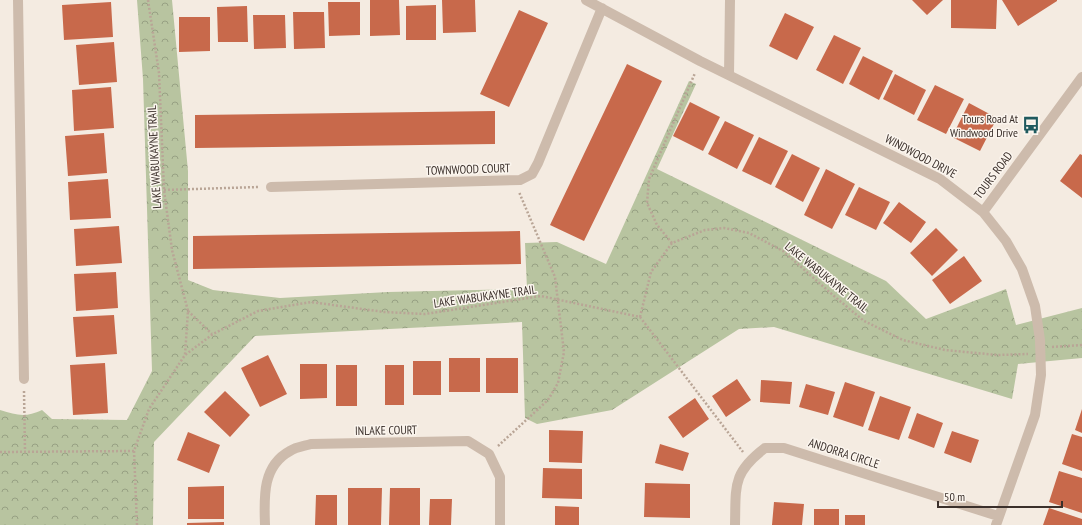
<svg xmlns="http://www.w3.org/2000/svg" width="1082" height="525" font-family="'PT Sans Narrow',sans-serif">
<defs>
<pattern id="park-crowns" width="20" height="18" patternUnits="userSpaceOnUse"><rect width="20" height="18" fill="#b8c4a0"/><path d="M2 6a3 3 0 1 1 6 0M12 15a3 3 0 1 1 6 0" fill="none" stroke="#97a083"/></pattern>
</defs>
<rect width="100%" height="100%" fill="#f4ebe1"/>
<path fill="url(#park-crowns)" d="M137,0H172L188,171V280L213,290L280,298L388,292L527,289L525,243L557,242L606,264L689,81L696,84L657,169L886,281L926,319L1006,289L1016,325L1082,308V358L1018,364L1012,399L774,327L739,329L612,410L537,424L525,418L522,322L255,336L154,442L153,525H0V410C17,415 25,418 42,410L52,419L127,420L152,371L143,79Z"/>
<path fill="#c8694b" d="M370,0H399L400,35L370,36Z
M442,0H475L476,32L443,33Z
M912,0H943L927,15Z
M951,0H997L996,29L951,28Z
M1002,0H1057V1L1018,26Z
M111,2L113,37L64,40L62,5Z
M328,2H360V35L329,36Z
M436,5V40H406V6Z
M247,6L248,42H218L217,7Z
M519,10L548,23L509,107L480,94Z
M293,12H324L325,48L294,49Z
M785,13L814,27L797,60L769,46Z
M253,15H285L286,48L254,49Z
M179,17H210V51L179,52Z
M834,35L861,48L843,84L816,70Z
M114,42L117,82L79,85L76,45Z
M863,56L893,71L879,100L849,84Z
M627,64L662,81L584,241L550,225Z
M895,74L926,90L914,115L883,99Z
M935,85L964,99L946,134L917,120Z
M111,87L114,128L74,131L72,90Z
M690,102L720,117L703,151L673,136Z
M969,103L997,118L980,151L952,137Z
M495,111V144L195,148V115Z
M725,121L754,135L737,169L708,154Z
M104,133L107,173L68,176L65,136Z
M759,137L788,151L771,185L742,171Z
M792,154L820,168L803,202L775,187Z
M1080,154L1082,155V198L1060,181Z
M826,169L855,184L832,229L804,215Z
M108,179L111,218L70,220L68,182Z
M859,187L890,202L876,230L845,215Z
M899,202L926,222L911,243L883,223Z
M119,226L122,263L76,266L74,229Z
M936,228L958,250L932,276L910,253Z
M520,231L521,264L193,269V236Z
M964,256L982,281L950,304L932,280Z
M116,272L118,308L76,311L74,274Z
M114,315L117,354L76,357L73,317Z
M268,355L287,394L260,407L241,368Z
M449,358H480V392H449Z
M486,358H518V393H486Z
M413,361H441V395H413Z
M105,363L108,413L73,415L70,365Z
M300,364H327V398L300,399Z
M336,365H357V406H336Z
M385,365H404V405H385Z
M737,379L751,400L726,417L712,396Z
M761,380L792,382L790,404L760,402Z
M845,382L875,392L863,427L833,417Z
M806,384L835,392L828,415L799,407Z
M225,391L250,415L230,437L204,412Z
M880,396L911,407L899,440L868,430Z
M695,398L709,419L683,438L668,417Z
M1082,409V433L1075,430Z
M917,413L943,423L934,448L908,438Z
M549,430L583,431L582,463L549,462Z
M952,431L979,440L971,463L944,453Z
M188,432L220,445L209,473L177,460Z
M1072,434L1082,437V471L1062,464Z
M660,444L689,453L683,471L655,463Z
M543,468L582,469V499L542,498Z
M1059,471L1082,478V513L1049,502Z
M645,483L690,484V518L644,517Z
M224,486V519H188V487Z
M348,488H382L381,525H348Z
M390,488H420V525H389Z
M316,495H337V525H315Z
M430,499H452L451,525H429Z
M774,502L804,504L802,525H772Z
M555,506L579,507V525H555Z
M1049,508L1082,519V525H1043Z
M814,509H839V525H814Z
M845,515H865V525H845Z
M224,522V525H187V523Z"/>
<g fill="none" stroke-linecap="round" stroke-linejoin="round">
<path stroke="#b9a596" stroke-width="2.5" stroke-dasharray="2 2" stroke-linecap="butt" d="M148,0L159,73L164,190L172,250L188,311L185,355
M164,190L259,187
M672,243L657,225L647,203L649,179L695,73
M188,311L212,334
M640,317L651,272L672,243L705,230L724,228L749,233L783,251L834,296L864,321L903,340L945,350L997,355L1028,354
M640,317L743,452
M1052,347L1082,345
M24,391L25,451
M498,446L548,400L558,383L564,352L555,277L519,192
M0,452L134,451
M137,525L134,451L149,409L185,355L213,334L258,311L311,302L384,312L425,314L541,296L640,317"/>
<path stroke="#cdbbac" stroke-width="10" d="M18,0L24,379
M586,0L700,61L940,179L983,212L1006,241L1022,269L1035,306L1040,340L1041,375L1035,415L996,525
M729,75L730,0
M271,187L520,180L532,174L538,163L602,8
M983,212L1082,77
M265,525C264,498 262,466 290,451C296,447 305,446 311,444L468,441L489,454L500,477V525
M735,525C736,486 732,473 765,448H784L998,516"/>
</g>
<defs>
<g id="bus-bare" transform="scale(1.38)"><path d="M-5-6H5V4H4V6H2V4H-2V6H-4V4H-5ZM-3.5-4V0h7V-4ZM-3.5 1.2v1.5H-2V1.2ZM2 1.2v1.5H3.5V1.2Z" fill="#1f5a5e" stroke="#fbf5ee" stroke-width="2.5" paint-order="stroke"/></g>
</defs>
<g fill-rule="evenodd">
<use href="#bus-bare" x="1031" y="125"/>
</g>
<g text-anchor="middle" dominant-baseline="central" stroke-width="3" stroke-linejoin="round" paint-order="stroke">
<g font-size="12" fill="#3b302b" stroke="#fbf5ee" text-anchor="end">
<text x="1018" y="118">Tours Road At<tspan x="1018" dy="14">Windwood Drive</tspan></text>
</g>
<g font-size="12" fill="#3b302b" stroke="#fbf5ee">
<text transform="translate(921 156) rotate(28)">WINDWOOD DRIVE</text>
<text transform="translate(154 157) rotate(-93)">LAKE WABUKAYNE TRAIL</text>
<text transform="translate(468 169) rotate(-2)">TOWNWOOD COURT</text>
<text transform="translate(993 175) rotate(-53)">TOURS ROAD</text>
<text transform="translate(827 277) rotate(39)">LAKE WABUKAYNE TRAIL</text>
<text transform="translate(485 296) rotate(-8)">LAKE WABUKAYNE TRAIL</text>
<text transform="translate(386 430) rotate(-1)">INLAKE COURT</text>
<text transform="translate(844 453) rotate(18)">ANDORRA CIRCLE</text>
</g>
</g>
<path d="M938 501v6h124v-6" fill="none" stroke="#3b302b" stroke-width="2"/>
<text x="944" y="501" font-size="12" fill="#3b302b" stroke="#fbf5ee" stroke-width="3" paint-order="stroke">50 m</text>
</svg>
